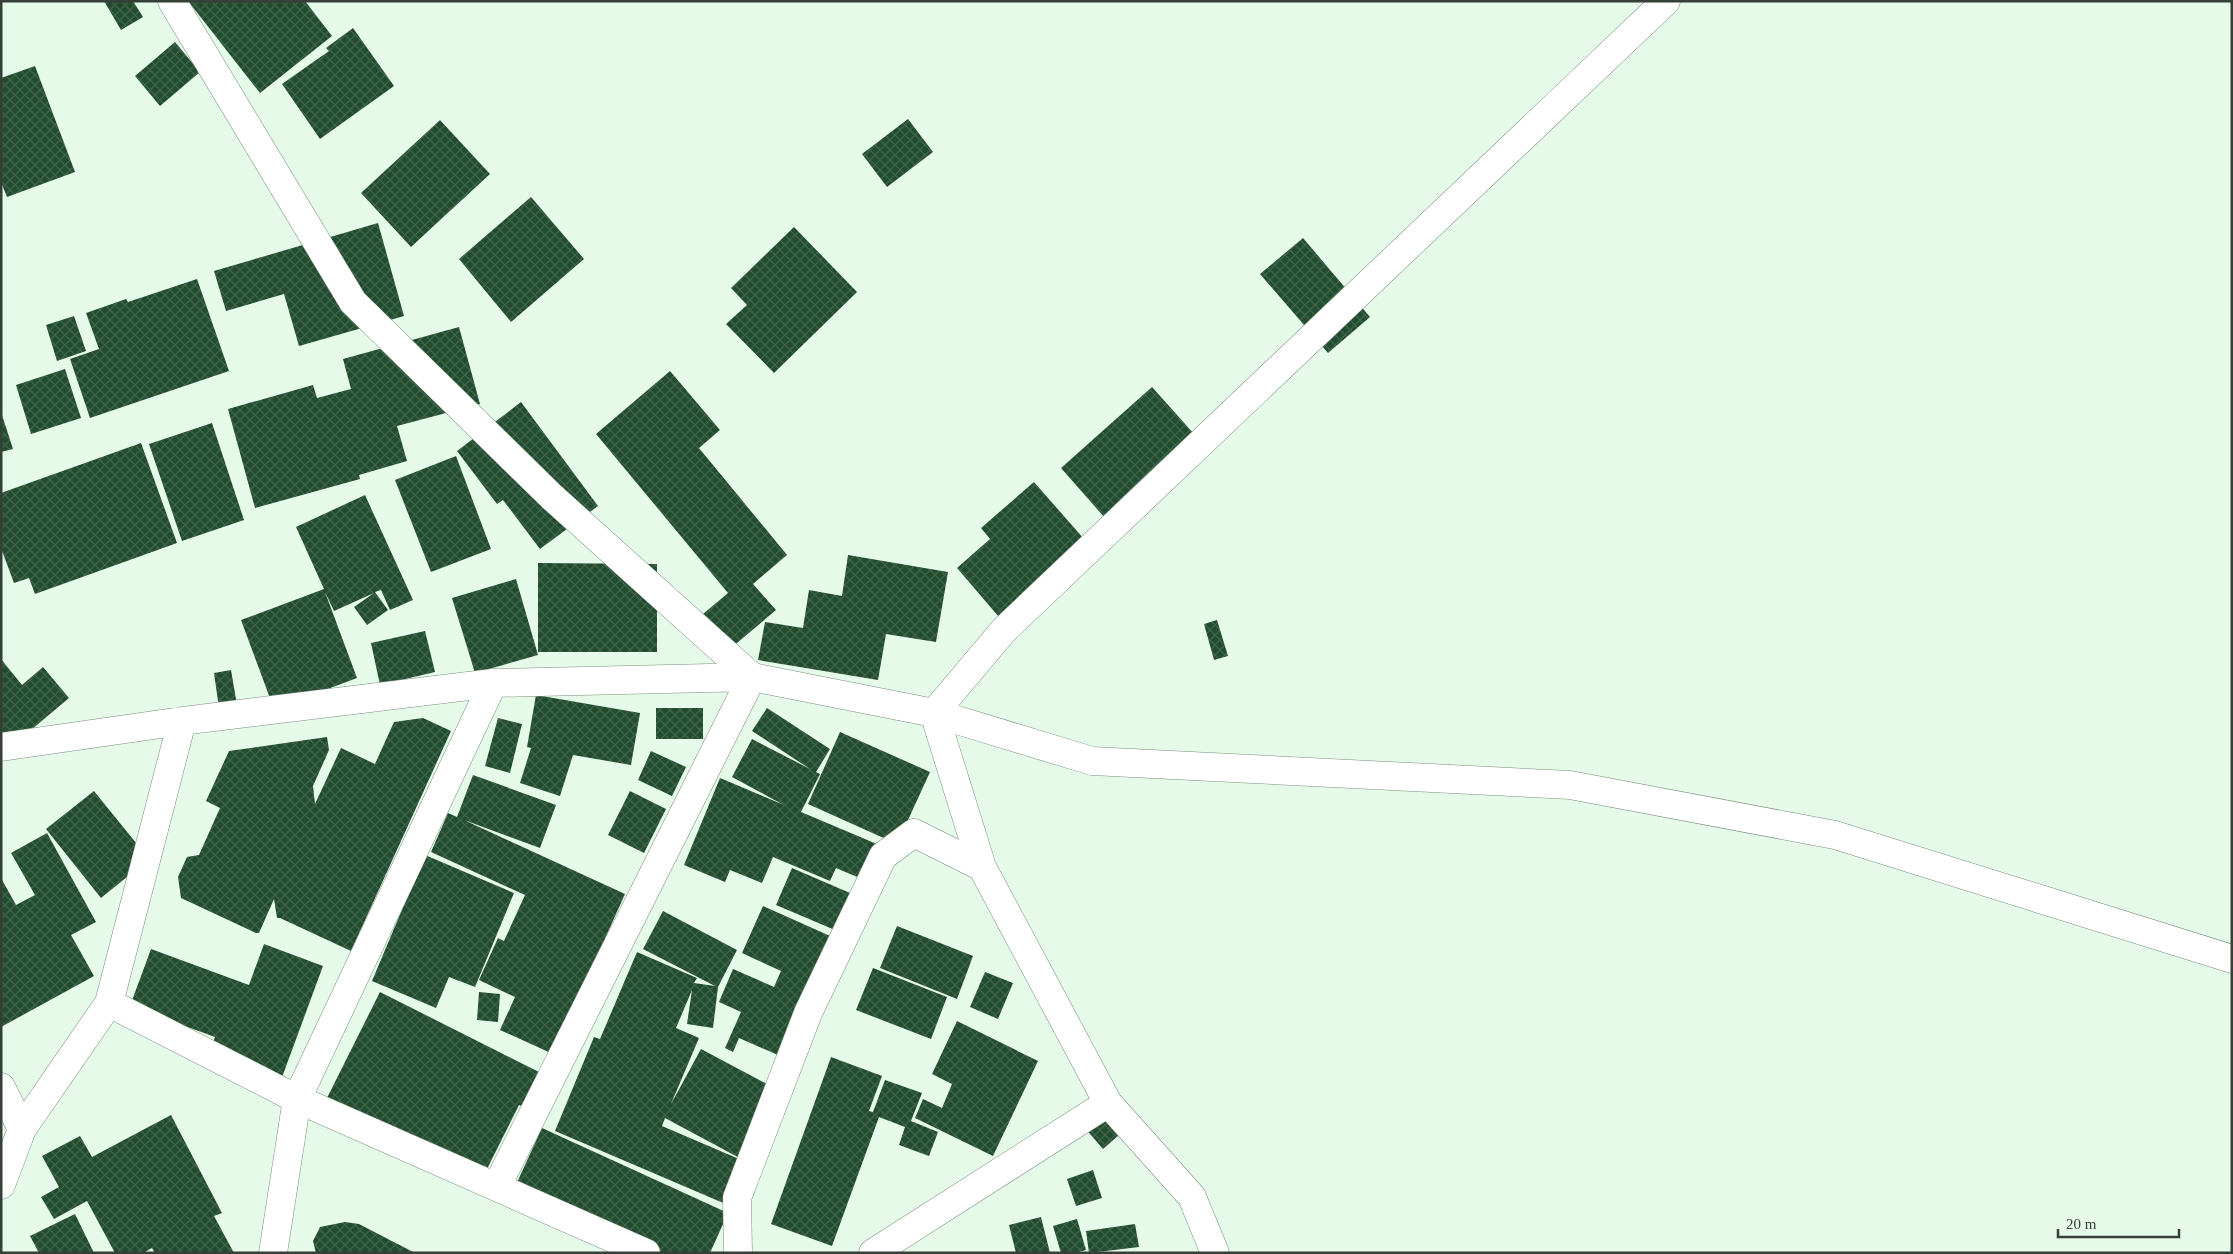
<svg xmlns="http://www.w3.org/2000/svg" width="2233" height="1254" font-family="Georgia,serif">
<defs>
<pattern id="building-cross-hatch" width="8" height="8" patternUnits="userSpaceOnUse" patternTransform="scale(1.25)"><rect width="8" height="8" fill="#214c2e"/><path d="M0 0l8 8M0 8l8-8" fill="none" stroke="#41644c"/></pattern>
</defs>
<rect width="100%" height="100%" fill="#e5fae9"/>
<path fill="url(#building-cross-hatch)" d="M104,1H133L143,17L121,30Z
M188,1H305L332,36L260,93Z
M353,28L394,86L320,139L282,84L329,51L326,48Z
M175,42L200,72L160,106L135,76Z
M35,66L75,172L7,197L1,182V78Z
M908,119L933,152L887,187L862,154Z
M440,120L490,174L411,247L361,193Z
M531,197L584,259L511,322L459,259Z
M378,223L404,316L299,346L284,294L226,311L214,271Z
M794,227L857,292L774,373L726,324L747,305L731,288Z
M1303,238L1370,317L1328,353L1260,274Z
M197,279L229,371L90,418L70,359L99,349L86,313L126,299L128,302Z
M74,316L86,351L57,361L46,325Z
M459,327L480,404L397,426L407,461L359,475L360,479L255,508L228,409L313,385L317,398L351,389L343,359Z
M65,369L81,418L31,434L16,385Z
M670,371L720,430L699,448L787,555L753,584L776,610L731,648L703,614L728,593L596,434Z
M1152,387L1203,444L1112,526L1061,468Z
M521,402L598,506L540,549L503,500L497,504L457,451Z
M1,412L13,449L1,452Z
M212,423L244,520L182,541L149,444Z
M141,443L177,543L35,594L29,578L14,583L1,548V493Z
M456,456L491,549L431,572L395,480Z
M1034,482L1098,555L1011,631L957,568L990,539L981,528Z
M365,495L413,600L390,610L381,590L375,592L388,610L367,625L354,607L374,593L334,611L325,592L357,678L274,709L241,620L324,589L296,527Z
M848,555L948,572L936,642L886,634L878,680L758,660L765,622L803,628L809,590L842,596Z
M538,563L657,564V652H538Z
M516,579L538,655L475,673L452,598Z
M1217,620L1228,656L1214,660L1204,624Z
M425,631L435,672L380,685L371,643Z
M1,659L22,685L43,667L69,698L13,745L1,730Z
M231,670L237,705L219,708L214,673Z
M536,695L640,713L631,765L573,755L560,796L520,783L531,748L527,747Z
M656,708H703V739H656Z
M767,708L830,749L816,772L820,774L801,812L891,850L876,885L836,868L830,881L773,857L762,883L730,870L725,882L684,865L720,778L784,805L732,777L752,739L810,769L752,731Z
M423,718L451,731L351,951L280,918H277L274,899L259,933H256L181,898L178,877L187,857L199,855L220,808L206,801L229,751L327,737L329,750L313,786L315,804L341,748L375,764L394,722Z
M498,718L522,724L510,773L485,766Z
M840,732L930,772L897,844L808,804Z
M651,751L686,767L672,796L638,780Z
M473,775L556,805L540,848L464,820L625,894L553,1054L500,1030L515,997L479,980L498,938L504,941L525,895L431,852L448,813L457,817Z
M94,791L149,859L101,898L46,829Z
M630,791L666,809L644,853L608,835Z
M47,833L96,922L71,935L94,976L1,1027V878L16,905L35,895L11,853Z
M425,855L514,893L475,987L449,977L436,1008L372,981Z
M792,868L864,899L849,936L776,905Z
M763,906L848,944L796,1063L739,1038L733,1052L725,1048L741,1012L719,1002L733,969L774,987L781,971L742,953Z
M663,911L737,950L718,987L713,1028L687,1024L692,990L676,1028L699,1038L671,1104L701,1049L784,1093L747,1162L665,1118L662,1126L746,1162L728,1205L555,1131L594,1037L600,1039L637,952L697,978L694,983L715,986L643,949Z
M897,926L973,956L957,999L880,968Z
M264,944L323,966L281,1080L209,1054L215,1037L130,1006L151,949L249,985Z
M873,968L947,997L931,1039L856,1010Z
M985,972L1013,983L998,1019L970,1007Z
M380,992L539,1072L522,1106L519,1105L482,1179L326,1100Z
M479,992L500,994L498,1022L477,1020Z
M957,1021L1038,1061L993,1156L915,1118L923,1099L942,1108L952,1084L932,1074Z
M831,1057L882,1076L869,1111L873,1112L885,1080L922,1093L911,1121L938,1132L929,1156L899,1145L905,1127L879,1117L832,1246L771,1224Z
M1096,1092L1127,1128L1103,1149L1072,1113Z
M171,1115L222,1213L214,1216L234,1253H155L152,1248L143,1253H115L87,1201L54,1219L41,1197L59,1187L42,1156L80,1136L92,1157Z
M542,1128L728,1213L710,1253H651L514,1189Z
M1093,1170L1102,1198L1076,1206L1067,1179Z
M75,1214L94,1253H39L30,1236Z
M1041,1217L1050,1253H1016L1009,1225Z
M1077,1219L1086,1250L1075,1253H1061L1053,1226Z
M345,1222L359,1224L415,1253H316L313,1241L320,1227Z
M1135,1224L1139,1247L1089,1253L1086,1231Z"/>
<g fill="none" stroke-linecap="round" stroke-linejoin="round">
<g stroke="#7b8e7f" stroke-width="29">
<path id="street" d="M172,1L353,302L552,497L752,677L497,1186
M934,713L1004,630L1666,1
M1,747L182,721L493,683L752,677L934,713L1092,761L1570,785L1835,835L2232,959
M109,1003L297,1099L646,1253
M1,1087L22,1129L109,1003L182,721
M1108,1103L1192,1197L1215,1253
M1,1185L22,1129
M273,1253L297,1099L493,683
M738,1253L737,1198L808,1013L883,856L914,833L982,867
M873,1253L1108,1103L982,867L934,713"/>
</g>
<use href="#street" stroke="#fff" stroke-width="28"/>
</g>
<rect width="2233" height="1254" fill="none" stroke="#373f39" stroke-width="5"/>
<path d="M2058 1229v8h121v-8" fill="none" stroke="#373f39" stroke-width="2.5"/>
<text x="2066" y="1229" font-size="15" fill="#373f39" stroke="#e5fae9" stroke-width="4" paint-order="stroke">20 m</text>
</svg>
